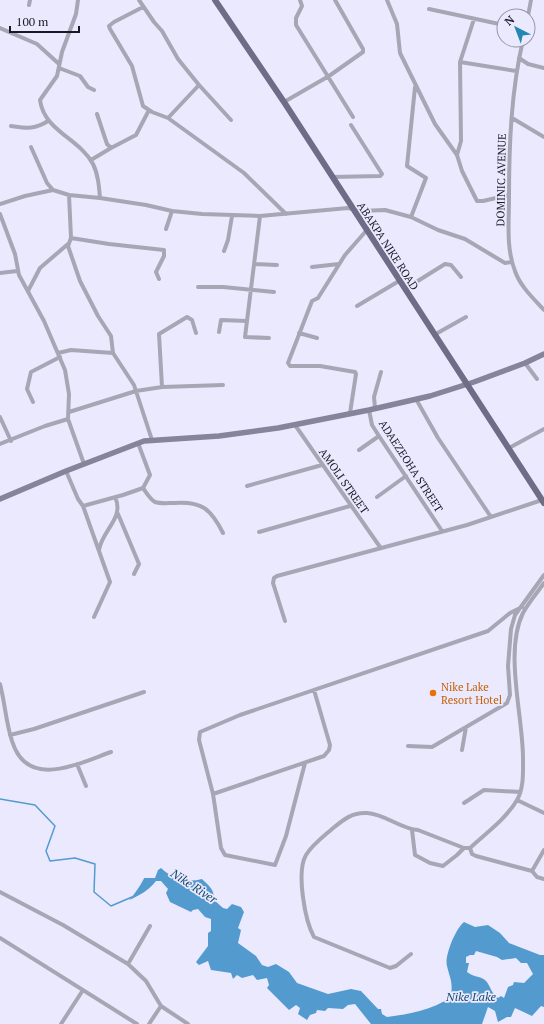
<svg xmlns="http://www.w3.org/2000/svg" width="544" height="1024" font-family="'PT Serif',serif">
<rect width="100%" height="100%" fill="#ebe9fe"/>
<path fill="#539bcf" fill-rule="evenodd" d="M161,868C173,879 187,883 202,879C208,885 216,891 213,899L223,908L227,909L232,904L241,907L244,912L238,928L241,930L238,943L256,956L262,965L268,967L276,964L289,972L297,983L328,994L351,989L361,991L378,1009H381L382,1014L387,1017C410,1014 432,1010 451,997C453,981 450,979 447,966C444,956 456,928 464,922L475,927L488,925L500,933L509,943L540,955H544V1007L541,1006L532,1016L515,1008L511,1017H507L498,1022L495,1011L488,1007L482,1024H371L355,1004L348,1005L343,1009L328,1008L325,1011L317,1010L316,1013L310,1015L307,1020L298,1014L300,1008L296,1005L289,1010L267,988L269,985L267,978L257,980L253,975L242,978L237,975L233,979L231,973L211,970L208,961L199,965L196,962L208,946V933L211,931V919L205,917L198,909L193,910L191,912L170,902L166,893L168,889L161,881H156C149,890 139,896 129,900C132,898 143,882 144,878H155L158,870ZM476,951L497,957L502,960L516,958L521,963H527L533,974L524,983L514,982L513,985L508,987L504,998L501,996L498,998C490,992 490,984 485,980C480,976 473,977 467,972L469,963H466V957L470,955H474Z"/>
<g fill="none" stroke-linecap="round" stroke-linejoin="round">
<path stroke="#539bcf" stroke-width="1.5" d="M0,799L35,805L55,826L46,851L50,861L75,858L95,864L94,892L111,906L132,897"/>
<path stroke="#a7a6b5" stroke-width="4" d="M78,0L76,14L62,52L57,76L40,100C44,131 79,138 93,164C98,174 99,186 100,198
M139,0L154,22L162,31L178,59L199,85L168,118L152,112L143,106L132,66L110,29L109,26L114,22L143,7
M300,0L302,6L296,18V25L353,117
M387,0L397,24L400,53L435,124L457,155
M29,5L30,0
M429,9L504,25
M528,16L531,0
M474,19L460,62L461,141L457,155L462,171L477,201H483L509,195
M0,28L37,44L59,64
M523,40C511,92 509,145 509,198C509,223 506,248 515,271C520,286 533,298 544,310
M519,58L528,64L544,68
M460,62L516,71
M59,68L80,76L88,87L94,90
M199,85L231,120
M284,102L329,76L363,52V49L335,0
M168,118L244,173L286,214
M512,118L544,137
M11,126C26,128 34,130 48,121
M31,147L47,183L53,190
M111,148L136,135L149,110
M91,160L111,148L107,144L97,114
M332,177L380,176L382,174L351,125
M69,195L71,238L68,246L80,281L98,316L111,336L113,353
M0,204L25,196L53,190L69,195L100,198L146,205L172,211L202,214L260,216L348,208L360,211L385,210L411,217L438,230L465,239L505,263L512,262
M0,214L15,254L19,275L44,321L65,370L69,394L68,419L84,464
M260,216L245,337L269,338
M411,217L426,178L407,166L415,87
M166,229L172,211
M71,238L109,244L164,250V256L156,272L159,279
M224,251L228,240L232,216
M255,264L277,265
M312,267L339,264
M0,273L17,271
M198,287H223L274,292
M405,289L445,264L451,265L461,277
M28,291L40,268L68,244
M357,306L399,281
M219,332L221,320L247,321
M299,333L317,338
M434,335L466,317
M58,353L71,350L113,353L134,385L152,440
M525,363L537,379
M162,387L159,334L187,317L192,320L196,333
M416,399L438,438L491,517
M33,402L27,389L31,372L60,357
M375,408L374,397L381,372
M369,410L372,425L379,436L442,531
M69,412L136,391L162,387L223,385
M350,413L356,374L355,372L320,366H290L288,363L312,301L318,298L345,255L366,231
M0,417L11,441
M295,425L380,547
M0,444L45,426L68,419
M509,448L544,429
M359,450L379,436
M66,471L78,499L83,506L123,495L143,488L150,475L138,443
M247,486L322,465
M143,488C146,492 150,499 155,502C161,504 168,503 174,503C202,501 211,509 223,533
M377,497L406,476
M83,506L110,582L94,617
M118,514L139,564L134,574
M259,532L350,506
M99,550C102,530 125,518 115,497
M285,621L273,583L274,578L277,576L467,525L542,500
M0,684C5,703 6,723 12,741C27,790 77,764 111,752
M10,735L34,729L144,692
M408,746L432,747L507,703L510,695L508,666L511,629L515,615L544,575
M462,750L466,727
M305,763L286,836L275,865L225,855L221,848L213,794L199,740L200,732L240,715L488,631L510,613L522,607
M77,764L86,786
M213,794L324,756L329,750L330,745L314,690
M517,800L544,813
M464,803L484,790L520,792
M412,830L415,855L430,863L443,866L457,855L464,848
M470,848L472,854L476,856L532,871L537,877L544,879
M532,871L544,850
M0,892L63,925L128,964L146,981L161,1006L188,1024
M0,938L137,1024
M411,954L396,966L390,968L314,937C305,921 296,872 306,855C312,845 324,836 332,829C343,820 352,812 367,813C385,814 401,829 418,830L464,848H470C486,833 506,819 517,800C524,788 523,772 523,758C523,716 504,651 523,613C529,602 537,593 544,583
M128,964L150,926
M61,1024L83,990
M149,1024L161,1006"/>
<path stroke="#85849a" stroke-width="5.5" d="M0,499L66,471L144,441L219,436L278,428L369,410L430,396L474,382L525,363L544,354"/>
<path stroke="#6e6c86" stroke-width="6" d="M215,0L284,102L544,503"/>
</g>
<circle fill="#e8710a" stroke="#ebe9fe" stroke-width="1.5" cx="433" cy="693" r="4"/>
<g text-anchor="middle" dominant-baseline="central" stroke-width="3.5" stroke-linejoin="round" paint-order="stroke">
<g font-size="11" fill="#191723" stroke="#ebe9fe">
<text transform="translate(501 180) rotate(-89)">DOMINIC AVENUE</text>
<text transform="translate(388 246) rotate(57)">ABAKPA NIKE ROAD</text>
<text transform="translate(411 466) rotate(57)">ADAEZEOHA STREET</text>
<text transform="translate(344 481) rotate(55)">AMOLI STREET</text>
</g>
<g font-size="11" fill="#c56008" stroke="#ebe9fe" text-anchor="start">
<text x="441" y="687">Nike Lake<tspan x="441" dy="13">Resort Hotel</tspan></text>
</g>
<g font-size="12" font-style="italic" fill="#144b6f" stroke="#ebe9fe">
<text transform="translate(194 886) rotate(33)">Nike River</text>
<text x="471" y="996">Nike Lake</text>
</g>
</g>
<g transform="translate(516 28) rotate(318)"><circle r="19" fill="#ebe9fe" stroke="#9795a6"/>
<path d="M0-3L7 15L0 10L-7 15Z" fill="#2387b1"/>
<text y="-6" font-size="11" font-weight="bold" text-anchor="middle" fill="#191723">N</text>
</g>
<path d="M10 26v6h69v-6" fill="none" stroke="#191723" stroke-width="2"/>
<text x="16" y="26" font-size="12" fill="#191723" stroke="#ebe9fe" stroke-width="3" paint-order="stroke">100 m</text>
</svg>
